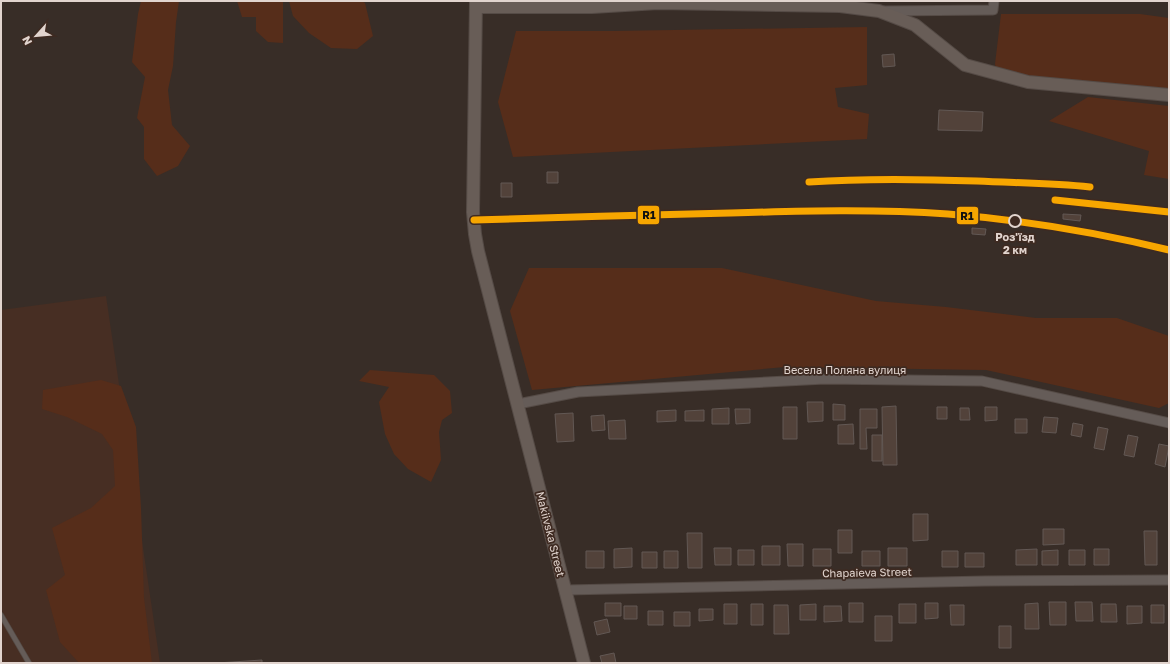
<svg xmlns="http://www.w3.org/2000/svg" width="1170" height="664" font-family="'Golos Text',sans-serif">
<rect width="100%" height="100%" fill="#382d27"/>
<path fill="#472e23" d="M106,296L160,663H1V310Z"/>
<path fill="#562d1a" d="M141,1H179L176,22L173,66L168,90L172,125L190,146L178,166L157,176L144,159V127L137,118L145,77L132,62L138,14Z
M237,1H283V43L268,42L256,31V17H242Z
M289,1H362L365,3L373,36L357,49L331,48L309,33L293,16Z
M1001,14H1140L1169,18V89L1028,82L997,74L995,64Z
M867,27V85L835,88L838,107L869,114L867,139L513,157L498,102L516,31H613Z
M1088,97L1169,106V179L1144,175L1149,151L1049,121Z
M529,268H722L876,301L946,307L1036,318H1117L1169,336V403L1159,408L986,370L785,367L532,390L510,311Z
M370,370L434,375L450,391L452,413L442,420L439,432L441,460L431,482L408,469L394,454L385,434L379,402L389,387L359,381Z
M101,380L121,386L136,427L141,508L144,598L152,663H79L60,642L46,590L65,575L52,528L91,508L115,486L113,450L102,434L67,417L42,409L43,390Z"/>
<path fill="#52423a" stroke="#625854" d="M894,54L895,66L883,67L882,55Z
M939,110L983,112L982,131L938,130Z
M547,172H558V183H547Z
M501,183H512V197H501Z
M1063,214L1081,215L1080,221L1063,219Z
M972,228L986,229L985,235L972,234Z
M807,402H823V421L808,422Z
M833,404L845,405V420H833Z
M896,406L897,465H883L882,407Z
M783,407H797V439H783Z
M937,407H947V419H937Z
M985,407H997V420L985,421Z
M729,408V424H712V409Z
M960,408H969L970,420H960Z
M735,409H750V423L736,424Z
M860,409H877V428H866L867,449H860Z
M676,410V421L657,422V411Z
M704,410V421H685V411Z
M573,413L574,441L557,442L555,414Z
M604,415L605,430L592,431L591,416Z
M1044,417L1058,418L1056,433L1042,432Z
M1015,419H1027V433H1015Z
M625,420L626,439H609L608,421Z
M1073,423L1083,425L1081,437L1071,435Z
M853,424L854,444H838V425Z
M1098,427L1108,429L1104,450L1094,448Z
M872,435H882V461H872Z
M1128,435L1138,437L1134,457L1124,455Z
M1159,444L1169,446L1165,467L1155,464Z
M913,514H928V540L913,541Z
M1043,529H1064V544L1043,545Z
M838,530H852V553H838Z
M1144,531H1157V565H1145Z
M687,533H702V568H688Z
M787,544H803V566H788Z
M762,546H780V565H762Z
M632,548V567L614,568V549Z
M714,548H731V565H715Z
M888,548H907V566H888Z
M813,549H831V566H813Z
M1037,549V565H1016V550Z
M1094,549H1109V565H1094Z
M738,550H754V565H738Z
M1058,550V565H1042V551Z
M1069,550H1085V565H1069Z
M586,551H604V568H586Z
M664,551H678V568H664Z
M862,551H880V566H862Z
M942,551H958V567H942Z
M642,552H657V568H642Z
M965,553H984V567H965Z
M1049,602H1066V625H1050Z
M1075,602H1092L1093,621H1076Z
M605,603H621V616H605Z
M849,603H863V622H849Z
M925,603H938V618L925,619Z
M1038,603L1039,629H1025V604Z
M724,604H737V624H724Z
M751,604H763V625H751Z
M816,604V620H800V605Z
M899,604H916V623H899Z
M1101,604H1116L1117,622H1101Z
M774,605H788L789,634H774Z
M950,605H964V625H951Z
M1151,605H1164V623H1151Z
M624,606H637V619H624Z
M824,606H841L842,621L824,622Z
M1127,606H1142V623L1127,624Z
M699,609H713V620L699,621Z
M648,611H663V625H648Z
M674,612H690V626H674Z
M875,616H892V641H875Z
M607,619L610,632L597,635L594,622Z
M999,626H1011V648H999Z
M614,653L616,663H602L600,656Z
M262,660V663H217Z"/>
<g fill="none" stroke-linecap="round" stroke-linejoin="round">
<g stroke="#554b46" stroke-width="6">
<path id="service" d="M1,615L29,663"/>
</g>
<g stroke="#554b46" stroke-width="11">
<path id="minor" d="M884,11L993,10L994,1
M518,404L578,392L825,379L982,381L1169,423
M566,590L985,581L1169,580"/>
</g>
<g stroke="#554b46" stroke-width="14">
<path id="secondary" d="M476,1L473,212L475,234L478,251L584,663
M477,7H592L658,3L840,6L879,11L915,25L965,65L1028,82L1169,95"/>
</g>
<use href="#service" stroke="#655c58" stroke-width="4.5"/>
<use href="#minor" stroke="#655c58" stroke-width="9"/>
<use href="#secondary" stroke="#685d57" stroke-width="12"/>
<g stroke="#3e2a21" stroke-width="10">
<path id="rail-1" d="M809,182C865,178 921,179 977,181C1015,183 1052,183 1090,187
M1055,200L1169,212
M474,220C559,217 645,215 730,213C803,211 875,209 948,214C1022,220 1096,232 1169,250"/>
</g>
<use href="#rail-1" stroke="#f7a600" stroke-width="7"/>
</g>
<circle fill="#3e2a21" stroke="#e1d4ce" stroke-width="2" cx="1015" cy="221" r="6"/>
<g text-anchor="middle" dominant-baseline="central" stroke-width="3.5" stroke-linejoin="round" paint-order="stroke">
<g font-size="11" font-weight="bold" fill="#e1d4ce" stroke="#3e2a21">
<text x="1015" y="236">Роз'їзд<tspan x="1015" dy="13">2 км</tspan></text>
</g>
<g font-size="11" fill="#e1d4ce" stroke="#3e2a21">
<text x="845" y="369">Весела Поляна вулиця</text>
<text transform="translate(551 534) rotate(76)">Makiivska Street</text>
<text transform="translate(867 572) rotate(-1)">Chapaieva Street</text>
</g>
</g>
<g stroke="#3e2a21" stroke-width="1.5">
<rect x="637" y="205" width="23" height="20" rx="4" fill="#f7a600"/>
<rect x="956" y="206" width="23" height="19" rx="4" fill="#f7a600"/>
</g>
<g font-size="11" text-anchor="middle" font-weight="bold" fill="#111">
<text x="649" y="219">R1</text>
<text x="967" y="220">R1</text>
</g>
<rect width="1170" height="664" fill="none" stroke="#e1d4ce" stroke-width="4"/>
<g transform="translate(36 36) rotate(243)" stroke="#3e2a21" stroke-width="3" paint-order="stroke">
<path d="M0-3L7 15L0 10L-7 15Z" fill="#e1d4ce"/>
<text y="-6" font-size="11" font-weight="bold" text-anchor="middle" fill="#e1d4ce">N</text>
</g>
</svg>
